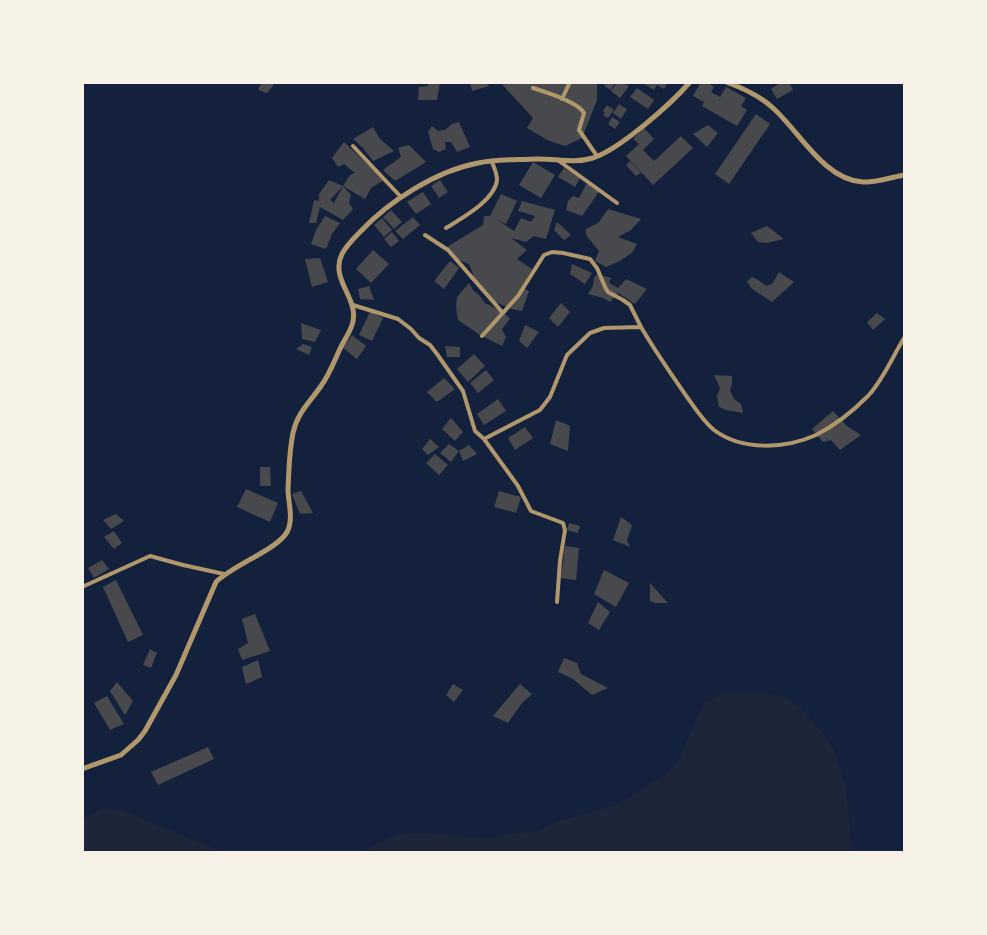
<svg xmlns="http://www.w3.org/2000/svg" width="987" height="935" font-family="'Alegreya Sans',sans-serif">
<rect width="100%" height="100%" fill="#14213d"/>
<path fill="#1d2539" d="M722,694H763L782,696L799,706L823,733L835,752L846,788L852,852H365L372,846L396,835L414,833L489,838L540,830L558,821L616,805L664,776L677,763L704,703Z
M103,808L123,811L223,852H83V819Z"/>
<path fill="#48494c" d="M262,82H276L267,93L258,90Z
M428,82H440L437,100H418L419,87L428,86Z
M470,82H487L489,86L472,91Z
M500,82H597V100L582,138L565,146L547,140L527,128L533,118Z
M606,82H615L611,90L604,86Z
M617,82H623L629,86L620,98L611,91Z
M641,82H668L664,89L657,85L654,90Z
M701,82H706L714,87L711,92L720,97L726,87L746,98L741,106L747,110L737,126L702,106L704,102L693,96Z
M782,82H789L793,90L777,99L771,89Z
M637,88L654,100L648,109L630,97Z
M619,104L627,109L621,119L613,113Z
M607,105L614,110L608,118L603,115L605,113L603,111Z
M756,114L770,124L729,184L715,174Z
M612,117L620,122L615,129L608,124Z
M459,122L470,147L457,152L451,142H445L446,149L439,152L433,149L428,132L432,126L438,131L445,130L452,124Z
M708,125L718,133L707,147L693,134Z
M373,127L380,139L394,151L373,161L363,148L353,139Z
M644,128L654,139L643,150L654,161L681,136L693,148L653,185L626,156L639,144L633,139Z
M344,142L384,180L371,188L365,199L343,186L330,200L334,203L343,186L351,195L349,203L353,209L343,220L320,207L316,223H309L314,200L319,201V194L329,180L343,186L350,175L355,173L344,164L338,167L332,158Z
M409,145L426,162L395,181L383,170L401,157L398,148Z
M630,161L641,173L636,176L626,165Z
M533,162L555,175L541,198L519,185Z
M564,168L580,178L575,187L558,177Z
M440,180L448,192L439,198L431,186Z
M587,183L601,189L582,216L566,210L568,201L573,196L579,198Z
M423,192L431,204L416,214L407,202Z
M501,194L517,201L506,224L496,219L514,231L521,218L531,222L535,216L518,211L522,201L555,210L546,239L534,236L526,242L511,238L527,250L517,259L532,269L522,287L529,291L522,311L511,309L493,301L476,282L469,264L459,260L450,253L447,247L483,225L484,216H490Z
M608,209L641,219L631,230L618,237L637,244L632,253L618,262L606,267L595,261L599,251L586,235V229L598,223Z
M391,210L402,222L394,229L383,217Z
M325,216L340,223L332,234L326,249L311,244L316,230Z
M413,217L420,225L403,239L395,231Z
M382,218L392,230L384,237L374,225Z
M557,222L571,235L564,240L554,230Z
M767,226L784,239L767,243L758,242L751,233Z
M392,232L399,241L391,247L384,239Z
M373,250L389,264L371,283L356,269Z
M320,258L328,282L312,287L305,259Z
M450,261L459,268L444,289L434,281Z
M572,264L592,273L585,284L570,274Z
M779,272L794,282L772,302L751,288L747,281L752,277L760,281L766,286L772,284Z
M597,274L611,278L609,283L618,288L626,279L647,289L635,304L618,293L610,302L603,298L588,294L593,286L594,278Z
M469,283L473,290L480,296L485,303L503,312L510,319L502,329L506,337L502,346L480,335L458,320L456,307L457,297Z
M369,286L374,300L360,299L358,289Z
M561,303L570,312L558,327L549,318Z
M370,312L383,318L372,341L359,335Z
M877,313L885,319L873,330L867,322Z
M301,323L321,330L315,342L302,339Z
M525,325L539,332L527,348L519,341Z
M352,335L366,346L357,359L343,348Z
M303,344L312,347L309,355L296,349Z
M445,346L460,347V357H447Z
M474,354L485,366L468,382L457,369Z
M486,370L494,380L478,393L470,383Z
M714,375L732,376V384L730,390L734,399L741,404L743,413L726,410L719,407L717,396L720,388Z
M444,378L455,389L437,402L427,392Z
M498,399L506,411L484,425L477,414Z
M833,411L847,426L861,435L840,450L831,440L823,442L812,429Z
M451,418L463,432L455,441L442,429Z
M556,420L570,426L568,451L550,444Z
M525,427L533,438L515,450L508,438Z
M430,439L439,447L428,455L422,449Z
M449,444L459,451L451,462L440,453Z
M469,445L477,454L463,461L459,451Z
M435,454L448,465L439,475L426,463Z
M260,467H270L271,486H260Z
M246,489L278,503L270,522L237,507Z
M301,491L313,513L300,514L292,494Z
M499,491L521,497L516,513L494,507Z
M116,514L124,521L111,529L103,520Z
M621,517L632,525L627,540L630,547L613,540Z
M569,523L580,526L578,533L567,530Z
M114,531L122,543L114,549L104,537Z
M565,546L579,548L576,580L561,578Z
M102,560L109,569L94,578L88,568Z
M604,570L629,583L616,607L594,594Z
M116,580L143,635L128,642L103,587Z
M650,583L668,603H655L650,601Z
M598,602L610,612L599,630L588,623Z
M255,614L270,651L242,660L238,649L248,643L242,619Z
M150,649L157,653L151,668L143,665Z
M564,658L577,663L581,674L608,688L592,695L573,679L558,672Z
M258,660L262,677L246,684L242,667Z
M117,682L133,701L125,715L110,691Z
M453,684L463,690L454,702L446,695Z
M520,684L532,694L522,703L508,723L493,716Z
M107,696L124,724L110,730L94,703Z
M208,747L214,759L158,785L151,772Z"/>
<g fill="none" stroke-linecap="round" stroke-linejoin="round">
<path stroke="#b1986c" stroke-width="4" d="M533,88C546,92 578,102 584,113L579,130L597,156
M562,99L570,82
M353,146L401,197
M559,161L617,203
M446,228C462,218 495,200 497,180C497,174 494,167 492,162
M425,235L448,250L503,313
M353,305L398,319L411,329L419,338L430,345L437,354L463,391L475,431L484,439L518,486L531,511L563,523L565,530L560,561L557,602
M482,336L518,296L544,255L552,252L563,253L590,259L597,268L605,287L608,292L623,300L630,305L641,327
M484,439L540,410L550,397L567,355L590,333L604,328L641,327C655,351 671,374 687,397C695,408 703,421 714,430C742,451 785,449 816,435C834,426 853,411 868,396C883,380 893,356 904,338
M82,587L150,556L183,565L224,574"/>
<path stroke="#b1986c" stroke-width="5" d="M726,82C743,88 760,96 773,108C799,131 824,180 863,182C874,183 893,177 904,175
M82,769L121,755L138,740L145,731L176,675L216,582C233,565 278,549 287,532C294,519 288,502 288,489C289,470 289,452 293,433C297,413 310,402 321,386C329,375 334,362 339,351C343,342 349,334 352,325C361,299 329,280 342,254C346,246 354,238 360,232C389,201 436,171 478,163C496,159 516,160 534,159C554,158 573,164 593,158C620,149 671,104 690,82"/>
</g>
<rect width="987" height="935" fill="none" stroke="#f6f1e7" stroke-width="168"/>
</svg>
